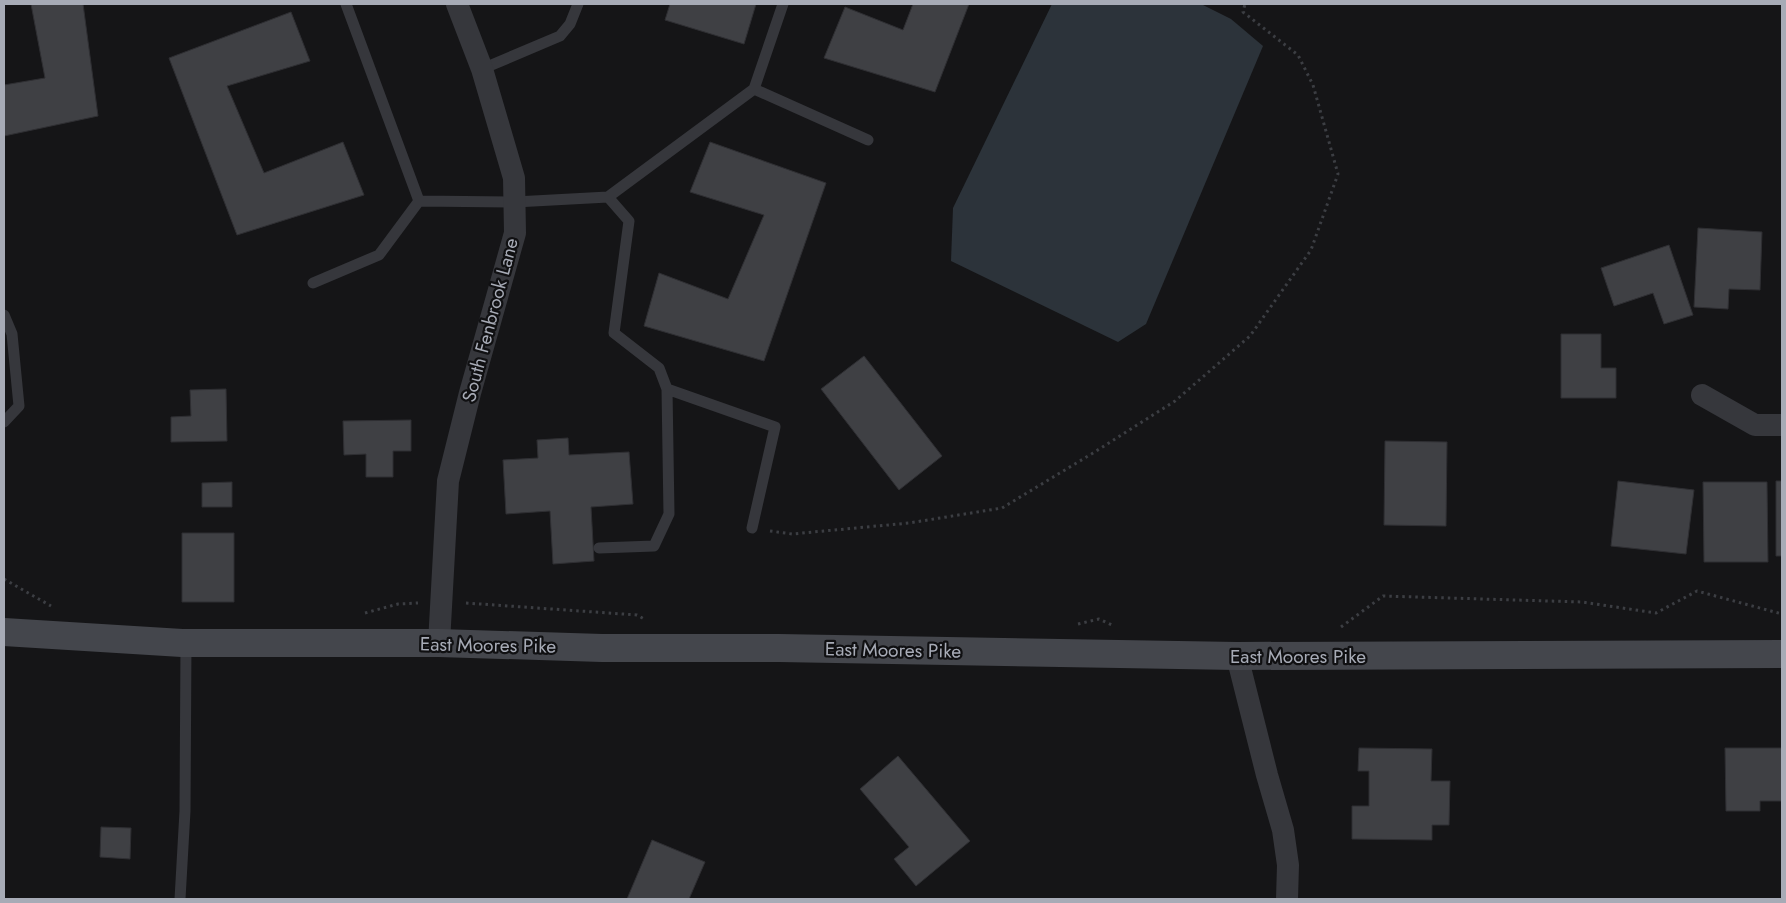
<svg xmlns="http://www.w3.org/2000/svg" width="1786" height="903" font-family="Jost,sans-serif">
<rect width="100%" height="100%" fill="#151517"/>
<path fill="#2c333a" d="M1052,4H1201L1231,19L1263,46L1146,324L1118,342L951,261L953,208Z"/>
<path fill="#3f4044" stroke="#2f2f33" d="M31,4H83L98,116L4,136V85L45,78Z
M670,4H756L744,44L665,20Z
M913,4H969L935,92L824,58L845,7L903,30Z
M291,12L310,61L227,86L264,173L343,142L364,195L237,235L169,58Z
M710,142L826,183L764,361L644,326L659,273L728,299L764,215L690,192Z
M1698,228L1762,232L1760,290L1729,289L1728,309L1694,307Z
M1669,245L1693,315L1664,324L1653,293L1614,306L1601,268Z
M1561,334H1601V368H1616V398H1561Z
M864,356L942,456L899,490L821,389Z
M226,389L227,441L171,442V417L191,416L190,390Z
M411,420V451H393V477H366V454L344,455L343,421Z
M568,438L569,455L629,452L633,504L591,507L594,561L553,564L550,511L506,514L503,460L538,458L537,440Z
M1385,441L1447,442L1446,526L1384,525Z
M1618,481L1694,490L1686,554L1611,546Z
M1776,481H1782V556H1776Z
M232,482V507H202V483Z
M1703,482H1767L1768,562H1704Z
M182,533H234V602H182Z
M1359,748L1432,749L1431,781H1450L1449,825H1432V840L1352,839V806H1369V771H1358Z
M1725,748H1782V801H1760V811H1726Z
M898,756L970,841L916,886L894,859L909,847L860,789Z
M101,827L131,828L130,859L100,857Z
M652,840L705,862L689,899H627Z"/>
<g fill="none" stroke-linecap="round" stroke-linejoin="round">
<path stroke="#3c3e43" stroke-width="3" stroke-dasharray="2.5 4" stroke-linecap="butt" d="M770,531L792,534L909,523L1002,508L1093,453L1175,401L1250,336L1311,250L1338,174L1313,85L1298,55L1243,12L1245,4
M4,579L51,606
M466,603L637,615L646,620
M365,613L398,604L418,603
M1078,624L1099,619L1112,625
M1341,627L1383,596L1582,602L1656,613L1697,591L1782,614"/>
<path stroke="#36373c" stroke-width="11" d="M346,4L419,201
M482,69L560,36L570,24L578,4
M754,89L868,140
M313,283L379,255L419,201L515,202L608,197
M4,315L12,334L19,406L4,422
M667,389L775,427L752,528
M599,548L654,546L669,514L667,389L659,368L614,333L629,221L608,197L754,89L783,4
M180,899L185,811L186,643"/>
<path stroke="#36373c" stroke-width="22" d="M1702,395L1755,425H1782
M439,643L448,481L470,393L515,233L514,178L482,69L457,4
M1237,656L1267,775L1283,830L1288,865L1287,899"/>
<path stroke="#44464c" stroke-width="28" d="M4,632L182,643H439L602,648H779L1237,656L1782,654"/>
</g>
<g text-anchor="middle" dominant-baseline="central" stroke-width="4.5" stroke-linejoin="round" paint-order="stroke">
<g font-size="19" fill="#a7abb6" stroke="#101012">
<text transform="translate(490 320) rotate(-75)">South Fenbrook Lane</text>
<text transform="translate(488 645) rotate(1)">East Moores Pike</text>
<text transform="translate(893 650) rotate(1)">East Moores Pike</text>
<text x="1298" y="656">East Moores Pike</text>
</g>
</g>
<rect width="1786" height="903" fill="none" stroke="#a7abb6" stroke-width="10"/>
</svg>
